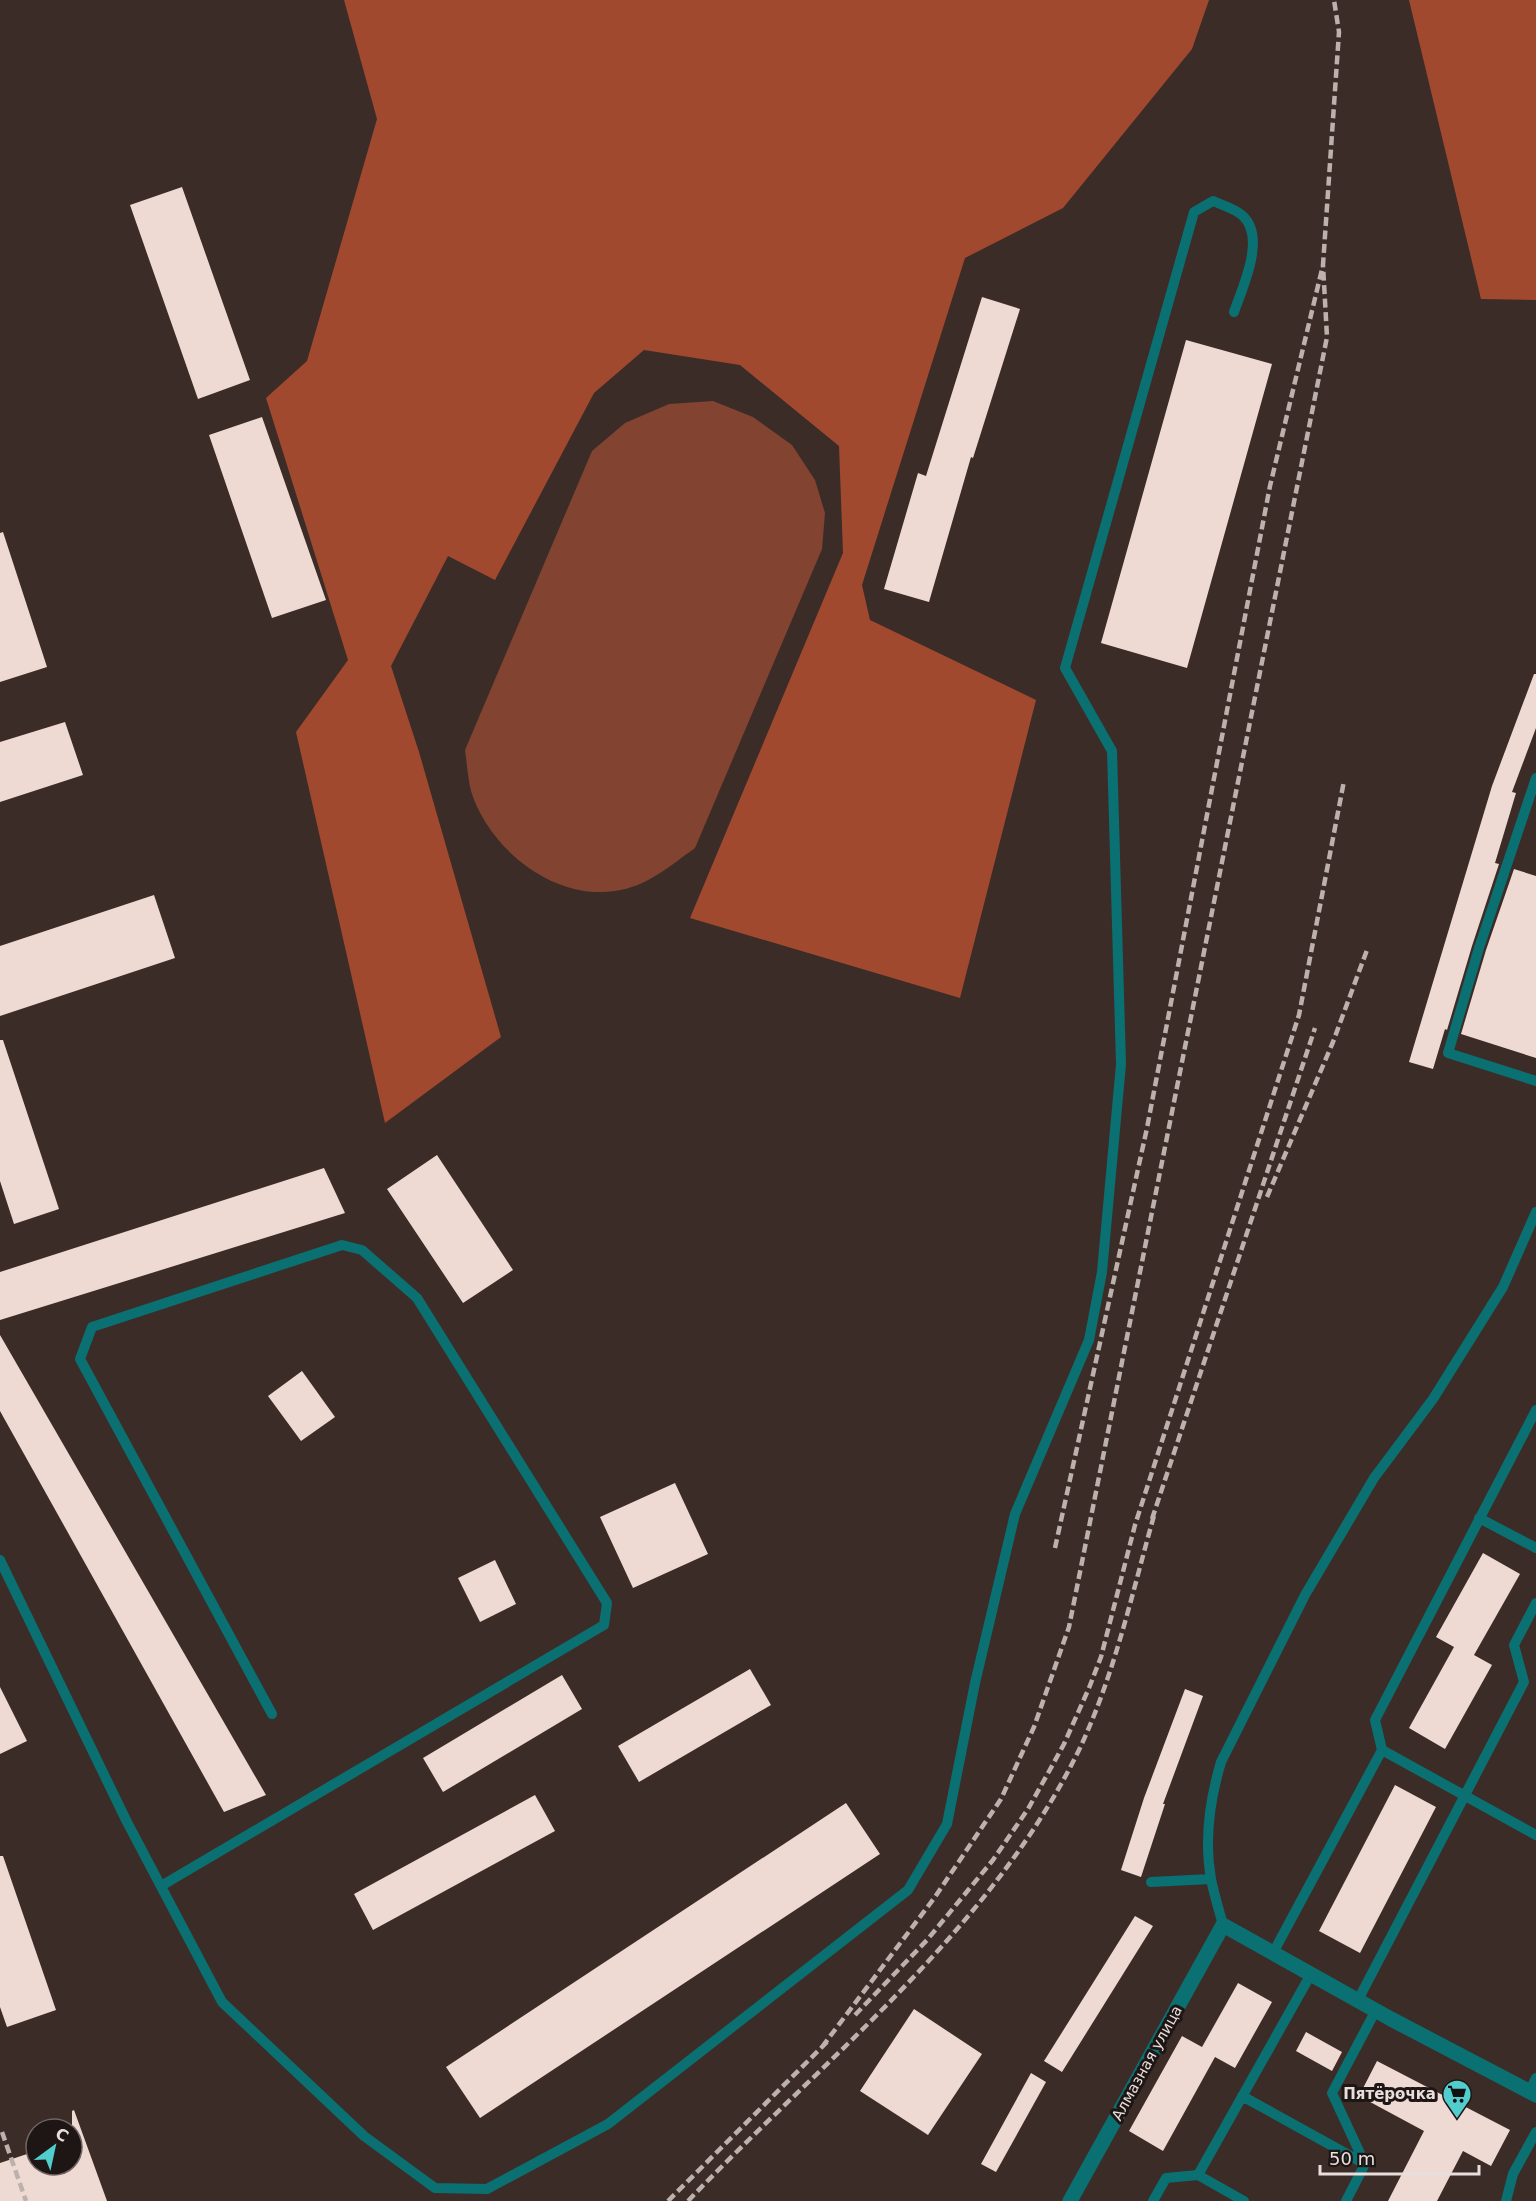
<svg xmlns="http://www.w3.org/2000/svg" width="1536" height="2201" font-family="'DejaVu Sans',sans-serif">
<rect width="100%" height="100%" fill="#3c2c27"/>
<path fill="#824331" d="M713,401L753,417L792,445L815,480L825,513L822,549L695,848C670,866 646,887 615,891C553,900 489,849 471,791C468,779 467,764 465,750L592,451L625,423L669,404Z"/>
<path fill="#a0492f" d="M344,0H1209L1192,49L1063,208L965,258L862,585L870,620L1036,700L960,998L690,918L843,553L839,446L740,365L644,350L594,393L495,580L448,556L391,666L419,752L501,1037L385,1123L296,732L348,660L266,398L307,361L377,119Z
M1409,0H1536V300L1481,299Z"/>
<path fill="#efdad3" d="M182,187L250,380L198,399L130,205Z
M982,297L1020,309L973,458L971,457L929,602L884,589L918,473L926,476Z
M1186,340L1272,364L1187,668L1101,643Z
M262,417L326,600L272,618L209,435Z
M3,532L47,667L0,682V533Z
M1534,674H1536V728L1512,792L1516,793L1495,863L1499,864L1472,946L1447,1030L1445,1029L1433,1069L1409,1062L1492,786Z
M65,722L83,775L0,802V742Z
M1514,869L1536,876V1058L1461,1034L1486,950Z
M154,895L175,958L0,1016V946Z
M0,1040H3L59,1209L14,1224L0,1181Z
M437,1155L513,1270L463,1303L387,1189Z
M324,1168L345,1213L0,1320V1272Z
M0,1335L266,1795L224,1812L0,1411Z
M302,1371L335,1417L301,1441L268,1396Z
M675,1483L708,1554L633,1588L600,1517Z
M1483,1553L1520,1574L1474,1655L1492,1665L1445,1749L1409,1728L1454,1647L1436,1637Z
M495,1560L516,1604L480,1622L458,1578Z
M750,1669L771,1705L639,1782L618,1746Z
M562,1675L582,1709L443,1792L423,1758Z
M0,1687L27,1741L0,1754Z
M1185,1689L1203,1696L1163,1804H1165L1141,1877L1121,1870L1144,1798Z
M1395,1785L1436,1807L1360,1953L1319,1931Z
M535,1795L555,1831L373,1930L354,1894Z
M846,1803L880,1854L480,2118L446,2067Z
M0,1856H3L56,2010L7,2027L0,2007Z
M1135,1916L1153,1926L1062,2072L1044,2061Z
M1238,1983L1272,2002L1235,2068L1215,2057L1163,2151L1129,2131L1182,2036L1202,2047Z
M914,2009L982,2054L928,2135L860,2091Z
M1306,2032L1342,2052L1332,2071L1296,2051Z
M1377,2061L1510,2130L1491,2166L1463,2151L1437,2201H1388L1424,2131L1359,2096Z
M1031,2073L1046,2082L996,2172L981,2164Z
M74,2110L107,2201H0V2163L36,2151V2165H72V2111Z"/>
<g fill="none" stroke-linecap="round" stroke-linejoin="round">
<path stroke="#0a7072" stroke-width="10" d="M1536,778L1479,948L1448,1053L1536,1081
M1479,1518L1536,1548
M0,1560L127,1822L222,2002L364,2136L435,2188L487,2189L608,2124L908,1890L947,1824L975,1683L1015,1514L1089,1340L1102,1272L1121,1064L1112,751L1065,668L1194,212L1213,201C1222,205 1236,209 1243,216C1266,238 1243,286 1234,312
M1382,1750L1536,1835
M1151,1882L1211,1879
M161,1886L604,1625L607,1603L417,1298L362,1250L342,1245L92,1327L80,1359L272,1714
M1223,1925C1219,1910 1214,1894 1211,1879C1204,1840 1210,1799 1221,1762L1305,1595L1374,1478L1433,1399L1503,1287L1536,1212
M1273,1953L1382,1750L1375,1720L1536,1410
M1358,2000L1524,1682L1514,1645L1536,1603
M1529,2092L1536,2078
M1242,2096L1365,2164L1346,2201
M1365,2164L1332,2093L1376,2010
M1153,2201L1166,2178L1198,2175
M1244,2201L1198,2175L1311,1974
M1506,2201L1513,2174L1536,2132"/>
<path stroke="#0a7072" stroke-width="15" d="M1070,2201L1223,1925L1391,2019L1536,2095"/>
<path stroke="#bdb1ad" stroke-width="4.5" stroke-dasharray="9 4.5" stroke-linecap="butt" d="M1267,1197L1333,1042L1367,950
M1152,1519L1315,1028
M1055,1548L1147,1128L1270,486L1323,265L1339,32L1334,0
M855,2015L927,1940L993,1860L1028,1809L1047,1775L1064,1744L1089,1688L1101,1657L1135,1525L1299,1015L1344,781
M822,2047L935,1897L1001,1799L1034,1727L1069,1627L1327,337L1323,265
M2,2132L26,2201
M668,2201L827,2042
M688,2201C824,2059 991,1930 1079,1750C1115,1674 1132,1593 1155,1512"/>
</g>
<defs>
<g id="supermarket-pin" transform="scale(1.5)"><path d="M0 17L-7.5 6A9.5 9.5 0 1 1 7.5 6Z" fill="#52cdce" stroke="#1e1614"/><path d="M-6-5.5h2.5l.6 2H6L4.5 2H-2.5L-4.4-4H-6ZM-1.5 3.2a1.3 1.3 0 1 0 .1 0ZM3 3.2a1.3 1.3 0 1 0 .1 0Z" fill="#111"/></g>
</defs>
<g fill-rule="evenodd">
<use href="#supermarket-pin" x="1457" y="2094"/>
</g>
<g text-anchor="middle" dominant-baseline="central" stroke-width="6" stroke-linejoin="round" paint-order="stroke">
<g font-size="15" fill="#e9dedb" stroke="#1e1614">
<text transform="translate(1147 2063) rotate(-61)">Алмазная улица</text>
</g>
<g font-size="15" font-weight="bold" fill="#e9dedb" stroke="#1e1614" text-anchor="end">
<text x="1436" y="2094">Пятёрочка</text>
</g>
</g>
<g transform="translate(54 2147) rotate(33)"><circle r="28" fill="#1e1614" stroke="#6f6664" stroke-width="1.5"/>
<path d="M0-4.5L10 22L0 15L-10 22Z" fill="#52cdce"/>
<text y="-9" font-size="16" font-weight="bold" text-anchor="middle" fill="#e9dedb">С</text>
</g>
<path d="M1320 2165v9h159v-9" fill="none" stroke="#e9dedb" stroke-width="3"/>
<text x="1329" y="2165" font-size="18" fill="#e9dedb" stroke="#1e1614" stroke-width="4.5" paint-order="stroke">50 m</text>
</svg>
